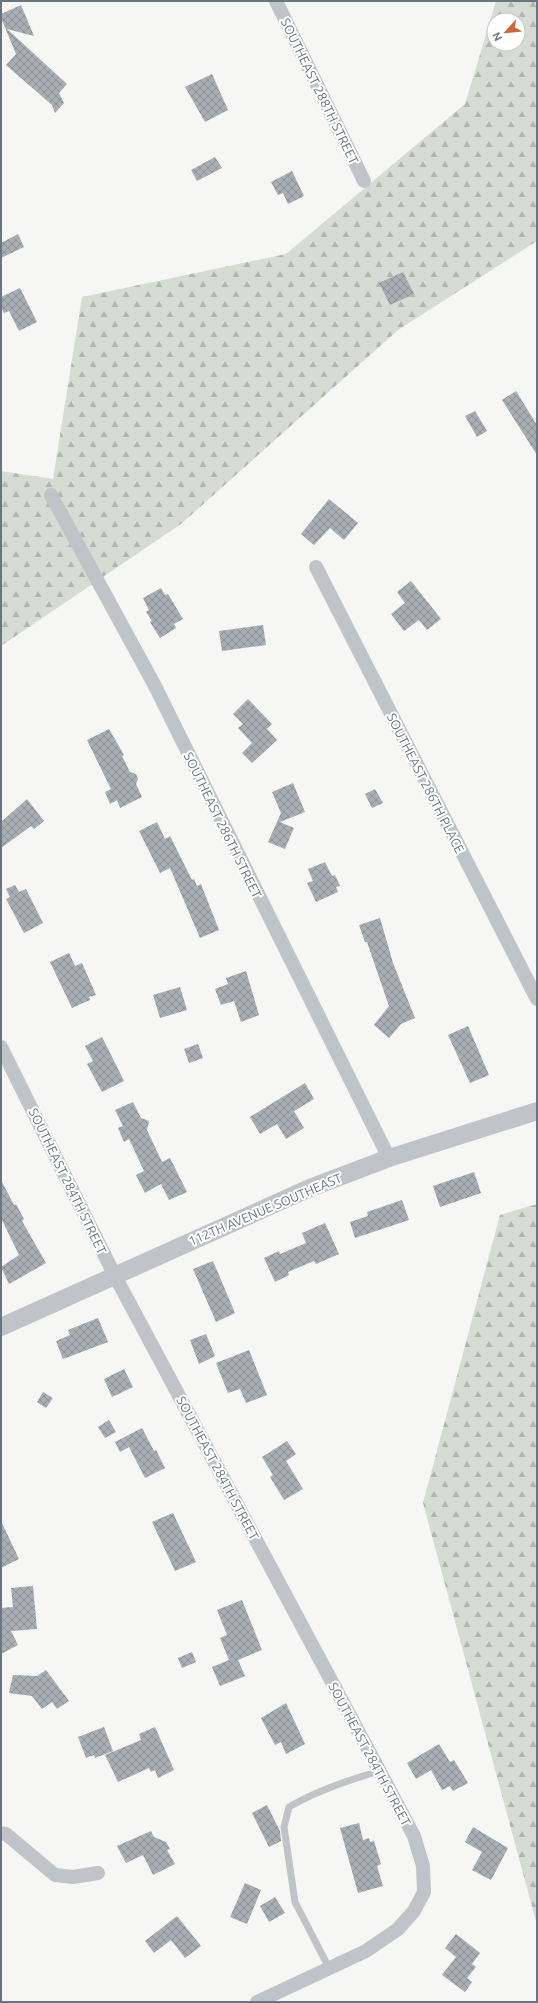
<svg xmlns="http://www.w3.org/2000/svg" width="538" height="2003" font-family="Ubuntu,sans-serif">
<defs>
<pattern id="forest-firs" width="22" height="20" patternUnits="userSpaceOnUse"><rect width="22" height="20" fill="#d6dbd3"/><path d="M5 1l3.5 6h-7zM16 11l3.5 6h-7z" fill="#b2b6b1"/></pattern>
<pattern id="building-cross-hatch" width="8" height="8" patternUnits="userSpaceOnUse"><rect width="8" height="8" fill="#a8aeb3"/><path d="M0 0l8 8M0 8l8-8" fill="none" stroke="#8d9297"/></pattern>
</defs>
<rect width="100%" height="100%" fill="#f6f6f4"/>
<path fill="url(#forest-firs)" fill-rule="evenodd" d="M496,1H537V241L398,330L181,524L1,646V471L53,479L82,297L286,254L465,104ZM494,20H518V44H494Z
M537,1204V1925L423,1503L500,1215Z"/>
<path fill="url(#building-cross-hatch)" d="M21,5L34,36L7,29L67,84L59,93L64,103L55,113L52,105L6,65L16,54L1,18V14Z
M212,74L228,110L205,122L185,87Z
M215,157L222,168L197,181L191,170Z
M292,171L304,196L288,204L283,193L278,195L271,182Z
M18,234L24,247L1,258V243Z
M403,272L414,294L390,305L379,283Z
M20,288L37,322L19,331L9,311L4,313L1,307V297Z
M516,391L537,425V455L502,400Z
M475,411L487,431L477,437L465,416Z
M329,499L358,523L344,540L330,528L314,545L301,534Z
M411,581L441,619L427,630L419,620L404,631L391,614L405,603L397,592Z
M161,588L165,595L168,594L183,619L174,624L176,628L160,638L150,622L152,621L146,612L149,610L143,598Z
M263,625L266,645L222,651L219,631Z
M248,699L272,724L267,729L277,740L252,763L242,753L252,743L238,728L243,724L233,714Z
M109,729L124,755L122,756L130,772L136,774L138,779L136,784L142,797L120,808L117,800L110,804L105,792L111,789L87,740Z
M293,783L305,812L280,822L294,828L285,849L268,842L281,813L272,792Z
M375,789L383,803L372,808L365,794Z
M27,799L44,821L34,829L31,826L1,848V822Z
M157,822L165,839L170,836L192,880L194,879L197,886L201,884L219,930L200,938L170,868L160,873L139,831Z
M325,862L332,876L335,875L340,886L336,887L338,892L316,902L307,883L313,881L308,869Z
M15,885L19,892L26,889L43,923L24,933L6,899L10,897L6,889Z
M380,918L393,963L415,1018L401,1024L389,1038L374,1025L389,1006L367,942H365L359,925Z
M69,953L75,966L82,963L96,995L89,997L90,1000L72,1008L50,962Z
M246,971L259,1015L241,1022L234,1001L221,1005L215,989L228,984L226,978Z
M180,987L187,1010L160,1018L153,995Z
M468,1026L489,1075L470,1083L448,1035Z
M102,1037L124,1081L102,1092L87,1064L93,1061L85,1046Z
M198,1044L203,1058L189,1063L184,1049Z
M305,1083L314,1099L294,1111L304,1128L286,1139L277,1124L260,1134L250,1117Z
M133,1102L141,1118L149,1121L147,1130L162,1162L170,1158L187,1192L169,1200L161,1184L145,1193L136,1175L144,1171L129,1139L124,1142L118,1128L123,1126L115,1110Z
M474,1172L481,1193L440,1207L433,1186Z
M1,1180L14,1205L16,1204L24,1219L22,1221L46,1263L9,1284L1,1267L19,1255L1,1218Z
M402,1200L409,1220L355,1238L350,1222L368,1216L367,1212Z
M325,1223L339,1254L316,1264L314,1261L288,1272L289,1275L275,1282L264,1258L279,1251L280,1254L306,1243L302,1233Z
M213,1261L235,1313L216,1322L193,1269Z
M98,1318L108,1342L63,1359L56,1341L70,1335L68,1330Z
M206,1334L215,1356L199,1364L190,1340Z
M249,1350L267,1395L246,1403L240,1389L228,1393L216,1363Z
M124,1369L133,1387L112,1397L104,1379Z
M43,1392L53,1398L46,1408L37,1402Z
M109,1420L116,1432L105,1438L98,1427Z
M142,1428L154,1451L156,1450L165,1468L145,1478L129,1447L120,1452L115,1442Z
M287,1441L296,1454L286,1461L303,1489L284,1500L270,1477L273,1475L262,1457Z
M173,1513L196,1562L175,1571L152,1522Z
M1,1521L19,1559L1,1568Z
M33,1586L37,1629L11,1631L18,1645L1,1654V1608L13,1607L11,1588Z
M242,1600L262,1650L238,1660L245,1676L220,1686L212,1667L229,1660L220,1638L227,1635L217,1610Z
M192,1652L196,1662L182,1668L178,1658Z
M46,1670L69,1701L57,1709L52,1702L42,1709L32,1696L9,1693L13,1675L37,1676Z
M286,1703L305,1744L286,1754L281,1742L275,1745L261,1718Z
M104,1727L113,1751L95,1758L94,1755L86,1758L78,1737Z
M155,1727L174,1770L158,1778L155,1770L151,1772L149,1768L118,1782L105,1755L141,1740L139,1734Z
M439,1744L450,1762L454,1760L468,1783L453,1791L450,1786L442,1790L431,1770L416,1779L407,1763Z
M267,1805L280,1831L281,1841L269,1847L252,1813Z
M359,1823L363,1840L369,1838L370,1842L374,1841L381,1864L377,1866L383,1886L358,1893L340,1828Z
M473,1827L508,1848L491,1880L472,1870L482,1852L465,1842Z
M151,1831L154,1837L166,1842L170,1849L167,1850L175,1864L153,1875L143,1855L126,1863L117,1846Z
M245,1883L261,1890L247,1924L230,1917Z
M275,1897L285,1913L269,1922L260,1906Z
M177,1916L201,1946L185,1958L171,1940L154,1953L145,1941Z
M456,1934L480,1953L472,1964L476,1967L467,1978L472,1982L465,1992L442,1975L456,1957L445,1948Z"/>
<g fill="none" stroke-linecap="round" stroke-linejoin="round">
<path stroke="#c0c3c7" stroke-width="7" d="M329,1968L295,1902L284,1827L289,1807C318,1790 348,1780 380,1771"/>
<path stroke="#c0c3c7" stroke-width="14" d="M276,1L364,181
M51,495L155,686L389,1158
M316,567L537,999
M1,1047L115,1276L387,1785L414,1836L423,1866L424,1892L414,1911L398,1929L366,1951L257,2002
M1,1833L6,1834L55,1875L73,1877L98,1873"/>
<path stroke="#c0c3c7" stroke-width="18" d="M1,1327L310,1188L389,1158L537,1111"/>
</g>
<g text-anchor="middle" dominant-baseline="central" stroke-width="4" stroke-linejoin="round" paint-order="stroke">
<g font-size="13" fill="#697581" stroke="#fff">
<text transform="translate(320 91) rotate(64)">SOUTHEAST 288TH STREET</text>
<text transform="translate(426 783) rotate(63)">SOUTHEAST 286TH PLACE</text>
<text transform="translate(223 825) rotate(64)">SOUTHEAST 286TH STREET</text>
<text transform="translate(68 1181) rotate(64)">SOUTHEAST 284TH STREET</text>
<text transform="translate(265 1209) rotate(-23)">112TH AVENUE SOUTHEAST</text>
<text transform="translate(218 1468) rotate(62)">SOUTHEAST 284TH STREET</text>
<text transform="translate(370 1754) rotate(62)">SOUTHEAST 284TH STREET</text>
</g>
</g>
<rect width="538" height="2003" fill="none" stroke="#697581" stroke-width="4"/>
<g transform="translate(506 32) rotate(243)"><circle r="19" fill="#ffffff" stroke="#c3c8cd"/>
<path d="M0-3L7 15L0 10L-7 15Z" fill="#d0653a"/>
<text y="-6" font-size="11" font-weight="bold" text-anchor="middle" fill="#697581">N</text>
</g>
</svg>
